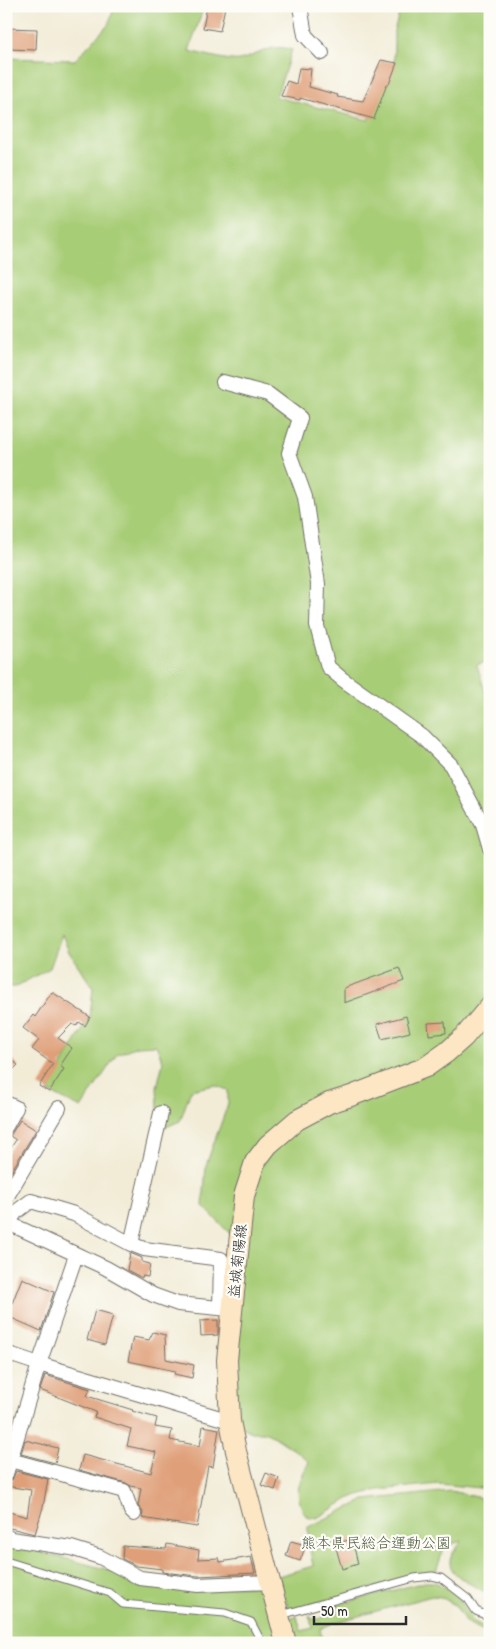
<svg xmlns="http://www.w3.org/2000/svg" width="496" height="1649" font-family="'Patrick Hand','Klee One',sans-serif">
<rect width="100%" height="100%" fill="#fdfcf7"/>
<filter id="ink" filterUnits="userSpaceOnUse"><feTurbulence type="fractalNoise" baseFrequency=".02" numOctaves="2"/><feDisplacementMap in="SourceGraphic" scale="10" xChannelSelector="R" yChannelSelector="G"/><feConvolveMatrix kernelMatrix="1 2 1 2 8 2 1 2 1" color-interpolation-filters="sRGB"/></filter>
<filter id="wash" filterUnits="userSpaceOnUse"><feTurbulence type="fractalNoise" baseFrequency=".0096" numOctaves="4" result="noise"/><feDisplacementMap in="SourceGraphic" scale="20" xChannelSelector="R" yChannelSelector="G"/><feGaussianBlur stdDeviation="1.12" result="paint"/><feColorMatrix in="noise" values="0 0 0 0 0 0 0 0 0 0 0 0 0 0 0 0 0 1.4 0 .05"/><feComposite in="paint" operator="in"/></filter>
<g filter="url(#wash)">
<rect width="100%" height="100%" fill="#f2ecd7"/>
<path fill="#a8cd77" stroke="#6a7c51" d="M115,6H204L189,51C199,53 231,62 239,60C258,56 272,42 292,50L276,97L368,120L394,65V31L401,6H490V660L477,665L490,707V1489L439,1484L378,1490L358,1495L348,1499L317,1518L306,1516C293,1494 298,1483 309,1462L299,1453L275,1437L264,1432H252L230,1421L238,1242L203,1206L206,1165L228,1104V1090L214,1085L191,1090L180,1121L159,1130L157,1087L163,1062L156,1045L137,1046L117,1054L81,1108L49,1092L66,1058L90,1017L93,988L69,952L62,934L50,968L15,987H6V58L75,60L108,25Z
M451,1491L490,1500V1533L487,1534H490V1595C479,1587 448,1577 450,1561C451,1553 458,1547 462,1541L445,1546L436,1571L289,1610L278,1576L313,1566L309,1545L308,1527L365,1500Z
M6,1543L113,1571L135,1584L196,1589L261,1585L273,1621L297,1616L301,1631L313,1628L309,1615L315,1620L324,1617L323,1612L325,1608L425,1582H435L448,1589L460,1600L473,1621L490,1630V1636L465,1621L455,1605L441,1597L432,1596L333,1623L320,1629L323,1643H6Z"/>
<g id="blocks">
<path fill="#df9f78" d="M207,6L225,7L220,31L203,28Z
M6,28L37,29L36,50L6,49Z
M381,60L397,63L389,84H387L374,119L300,98V100L281,96L287,81L296,84L299,68L311,69L309,87L338,95L337,97L363,101Z
M399,968L404,981L344,1003V988Z
M52,992L90,1017L85,1026L79,1022L76,1026L72,1024L58,1038L72,1048L60,1066L64,1069L49,1092L39,1086L53,1064L32,1049L39,1040L23,1028L33,1015L35,1017Z
M406,1016L410,1032L382,1039L377,1024Z
M445,1022L446,1033L429,1035L428,1023Z
M6,1054L18,1065L6,1077Z
M20,1120L36,1130L6,1180V1155L16,1140L10,1136Z
M130,1253L142,1258V1262L150,1264L148,1277L142,1276V1278L127,1270Z
M22,1278L54,1292L41,1331L7,1316Z
M95,1310L113,1315L105,1345L87,1340Z
M218,1320V1335L201,1336L200,1321Z
M153,1332L165,1335L166,1359L194,1365L192,1378L174,1374L175,1371L128,1361L133,1337L149,1340Z
M45,1375L90,1389L87,1396L133,1410L132,1411L157,1418L155,1427L172,1430L170,1440L200,1446L203,1426L219,1429L213,1467L208,1466L197,1527L142,1518L143,1512L138,1506L141,1488L131,1486L126,1483L79,1470L83,1455L151,1473L156,1452L127,1446L131,1429L94,1417L96,1412L40,1390Z
M25,1440L58,1448L55,1463L21,1454Z
M16,1471L48,1479L43,1507L35,1534L6,1527V1511L27,1517L31,1490L6,1486V1483L12,1480Z
M266,1473L279,1478L275,1490L261,1485Z
M352,1539L358,1564L342,1569L335,1544Z
M291,1541L306,1545L300,1561L286,1556Z
M167,1544L199,1550L198,1559L219,1558L220,1562L251,1557L255,1573L198,1576L162,1572V1569L137,1566L122,1559L123,1546L166,1549Z"/>
</g>
</g>
<g filter="url(#ink)">
<use href="#blocks" fill-opacity="0" stroke="#716f67" stroke-width="1"/>
<g fill="none" stroke-linecap="round" stroke-linejoin="round">
<g stroke="#716f67" stroke-width="9">
<path id="lane" d="M6,1561L110,1593L123,1604L225,1613L251,1622L262,1643
M281,1615L414,1578L432,1576L441,1578L468,1599L476,1611L490,1617"/>
</g>
<g stroke="#716f67" stroke-width="16">
<path id="street" d="M300,6L305,35L322,53
M223,382L268,394L300,418L289,453L305,497L318,584L317,626L328,667L342,679L422,736L451,765L483,825L490,849
M6,1103L16,1108L6,1126
M6,1198L59,1108
M6,1222L106,1268L153,1295L178,1304L229,1309
M8,1223L16,1212L31,1201L74,1214L131,1244L144,1249L221,1259L220,1308
M131,1244L161,1113
M6,1353L39,1364L230,1421
M10,1460L124,1491L131,1511L134,1514
M6,1474L39,1364L76,1255
M6,1536L11,1539L71,1548L100,1557L140,1578L198,1585L270,1582"/>
</g>
<g stroke="#716f67" stroke-width="22">
<path id="secondary" d="M286,1643L236,1451L230,1421L227,1360L244,1196L255,1162L268,1145L297,1120L329,1103L351,1096L426,1067L447,1052L464,1037L490,1006"/>
</g>
<use href="#lane" stroke="#fff" stroke-width="7"/>
<use href="#street" stroke="#fff" stroke-width="14"/>
<use href="#secondary" stroke="#fce6c4" stroke-width="20"/>
</g>
</g>
<g text-anchor="middle" dominant-baseline="central" stroke-width="4.5" stroke-linejoin="round" paint-order="stroke">
<g font-size="15" fill="#2b2b2b" stroke="#fdfcf7">
<text transform="translate(237 1261) rotate(-84)">益城菊陽線</text>
</g>
<g font-size="15" fill="#505c42" stroke="#fdfcf7">
<text x="376" y="1542">熊本県民総合運動公園</text>
</g>
</g>
<rect width="496" height="1649" fill="none" stroke="#fdfcf7" stroke-width="25"/>
<path d="M314 1616v8h92v-8" fill="none" stroke="#2b2b2b" stroke-width="2.5"/>
<text x="321" y="1616" font-size="15" fill="#2b2b2b" stroke="#fdfcf7" stroke-width="4" paint-order="stroke">50 m</text>
</svg>
